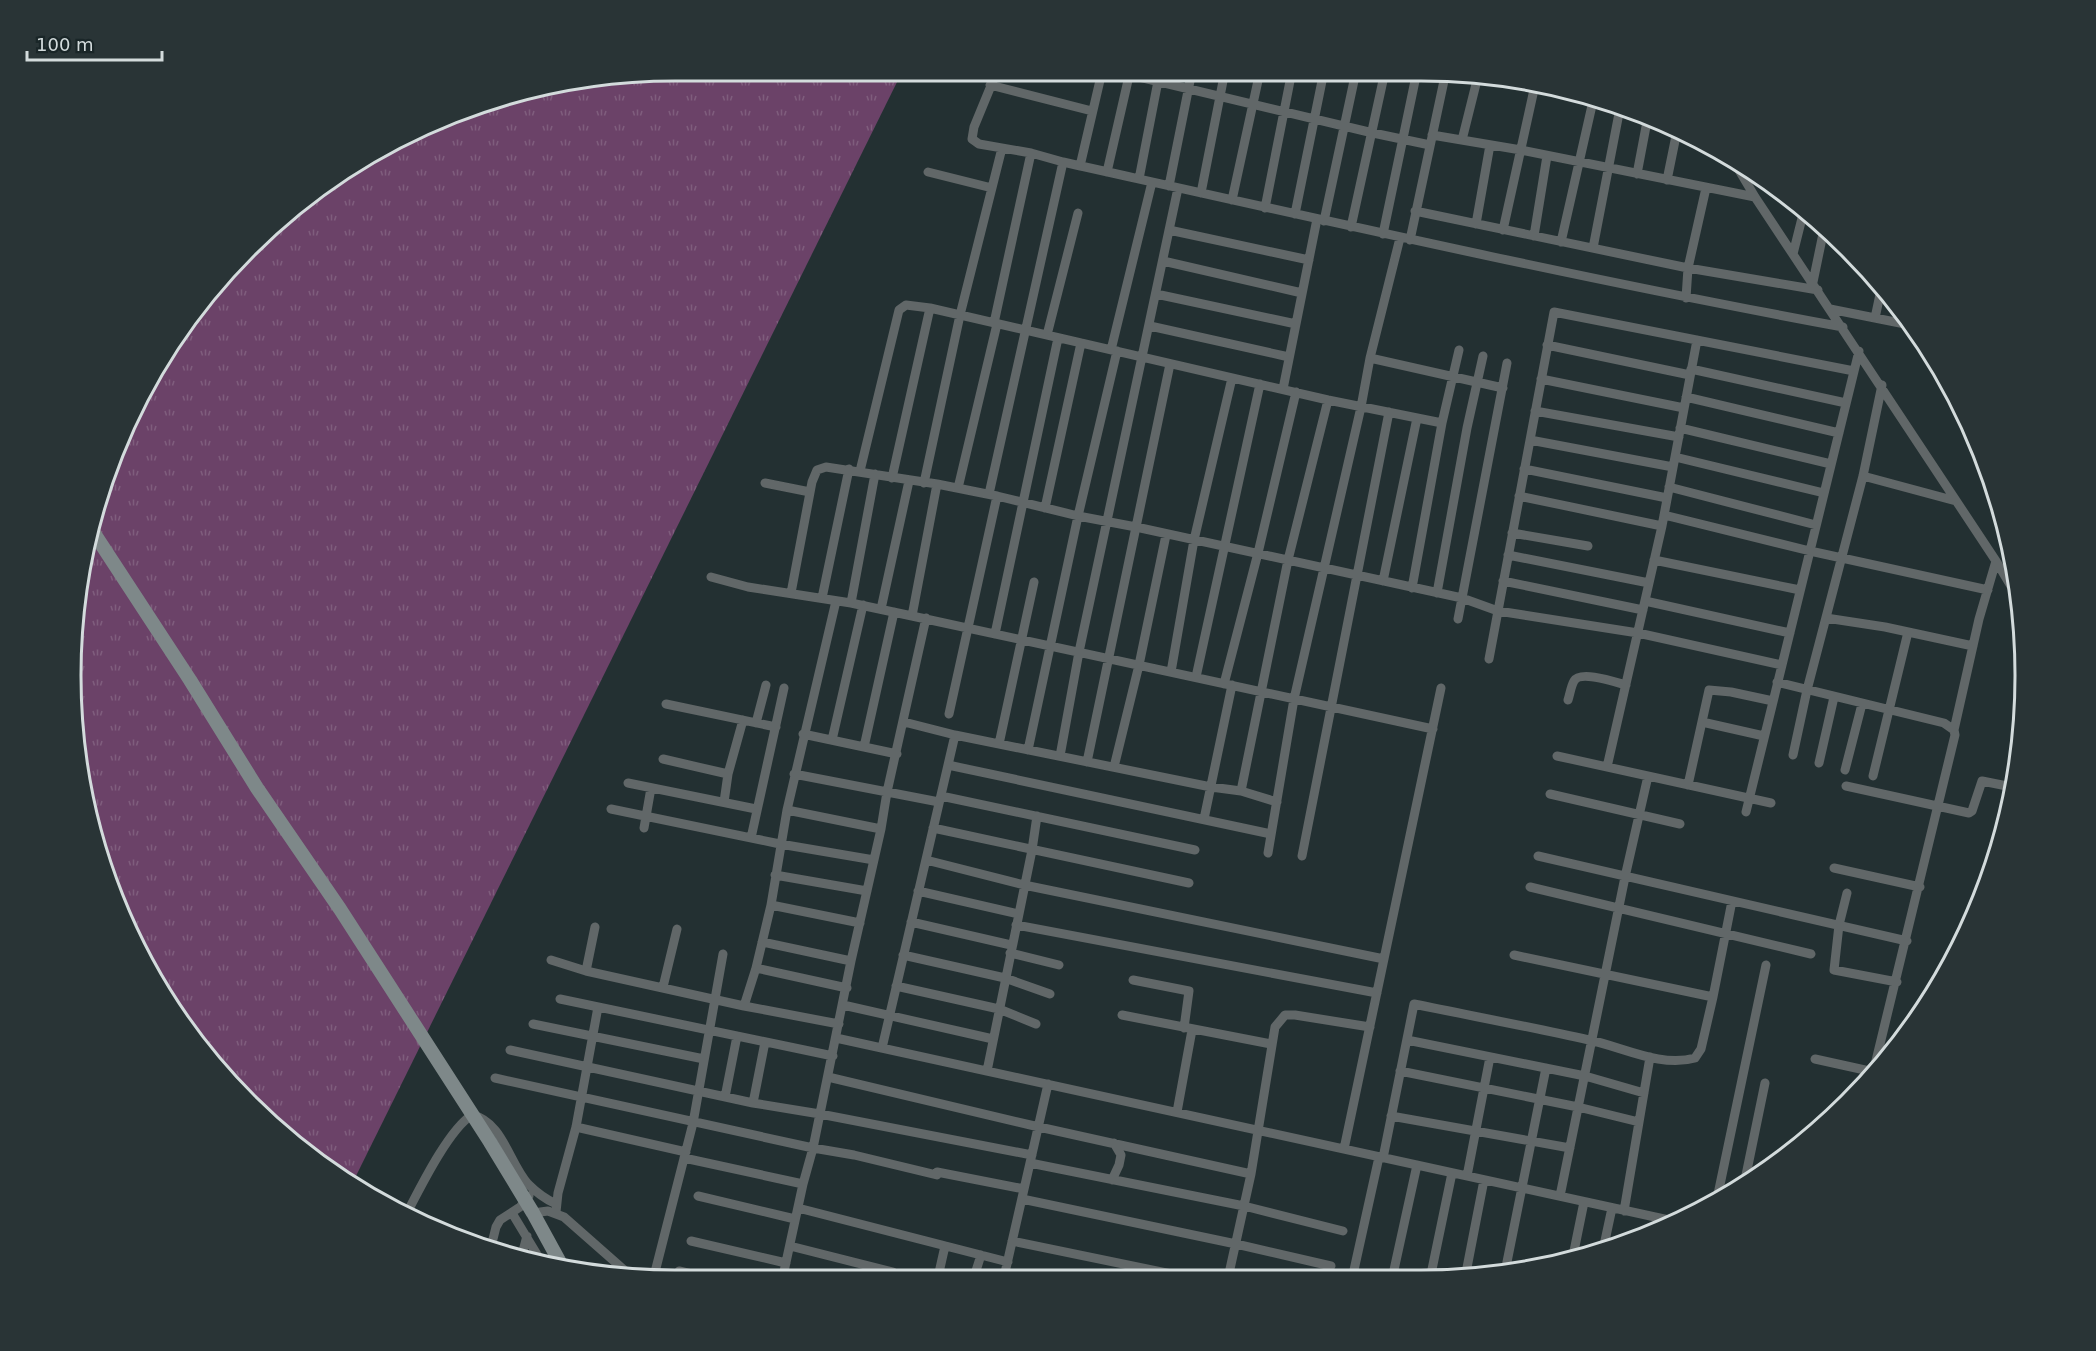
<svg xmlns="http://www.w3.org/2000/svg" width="2096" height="1351" font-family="'DejaVu Sans',sans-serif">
<defs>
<pattern id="grass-tufts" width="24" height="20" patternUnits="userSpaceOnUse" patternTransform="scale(1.5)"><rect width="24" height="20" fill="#6b4268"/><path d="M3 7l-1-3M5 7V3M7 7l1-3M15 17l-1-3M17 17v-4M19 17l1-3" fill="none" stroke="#7f5d7d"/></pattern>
</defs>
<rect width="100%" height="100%" fill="#233032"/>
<path fill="url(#grass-tufts)" d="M596,76H900L353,1182L307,1155L221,1075L172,1011L133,943L91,832L71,675L82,558L103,481L151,373L196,307L276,221L339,173L481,103Z"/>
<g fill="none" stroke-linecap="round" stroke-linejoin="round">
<path stroke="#616768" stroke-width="9" d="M995,76L974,127L972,139L979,144L1031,153L1063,162C1323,220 1582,279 1843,327
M1135,76L1373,133L1430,145
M990,85L1092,111
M1432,135L1521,150L1755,197
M1462,140L1478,76
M1736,165L1755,197L1996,561L2021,603
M1080,166L1101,76
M928,172L992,188
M1107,172L1129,76
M1637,174L1648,116
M1139,179L1159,76
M1667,180L1677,131
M1169,186L1191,76
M1201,193L1224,76
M1232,200L1259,76
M1265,208L1291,76
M1415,211L1688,268L1818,290
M1295,214L1323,76
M1324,221L1355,76
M1476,224L1490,145
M1351,227L1384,76
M1169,230L1309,260
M1503,230L1535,85
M1383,234L1416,76
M1534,236L1547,156
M1410,240L1445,76
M1561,242L1593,101
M1593,248L1620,108
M1793,254L1804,210
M1163,261L1302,293
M1813,282L1824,229
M1156,294L1296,324
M1686,298L1688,268L1706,188
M1830,309L1910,325
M1875,318L1882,285
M994,323L1031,153
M1150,326L1289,357
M1047,335L1078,213
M1547,345L1690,375
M1111,350L1152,182
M1370,358L1503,388
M1691,369L1846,403
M1541,379L1684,408
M1283,389L1317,219
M1686,397L1839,433
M1535,411L1679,437
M1680,428L1831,464
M1530,440L1673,467
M1675,457L1824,493
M1524,469L1667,498
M860,471L899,310L906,305L930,308L1328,400L1442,423
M1863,476L1956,501
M892,478L930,308
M765,483L810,492
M924,483L960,315L1002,148
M1669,487L1816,525
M958,488L997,324
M989,494L1063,162
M1519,496L1662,526
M1045,508L1081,343
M1664,515L1810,551L1988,590
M1512,533L1588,546
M1508,555L1649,583
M1654,560L1800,590
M711,577L748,587L851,603L912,616L1433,729
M1383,581L1417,418
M1503,581L1643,610
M1412,588L1442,423L1459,350
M791,593L812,482L817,470L826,467L937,484L997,496L1078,516L1136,527L1462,598L1498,611L1638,633L1782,665
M1437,593L1467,428L1483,356
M822,598L849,469
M1645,601L1790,633
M851,603L875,474
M881,609L909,481
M912,616L937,484
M1826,618L1885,627L1973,646
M1458,619L1507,363
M995,634L1058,338
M1489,659L1554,312L1854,371
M1171,672L1194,540L1232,378
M1196,677L1260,384
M1777,682L1944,723L1954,730L1955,735L1873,1073
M1224,684L1258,553L1296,392
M1568,700C1570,694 1571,686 1574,681C1580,670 1615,682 1626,685
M666,704L776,727
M949,714L997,496
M904,722L955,735L1211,787L1241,791L1277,802
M1702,722L1764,736
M756,723L766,685
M1954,730L1979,619L1996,561
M803,734L897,754
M832,740L863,605
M999,744L1034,582
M864,747L894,612
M1028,750L1078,516L1117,351
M1793,755L1807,690L1863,476L1882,385
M1060,756L1079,652L1178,188
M1557,756L1771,803
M663,759L728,774
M1087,762L1170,364
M1819,763L1834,697
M948,765L1271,834
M1114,767L1139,665L1166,535
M1607,767L1662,526L1697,340
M1845,770L1862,704
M794,774L939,802
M1873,776L1908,632
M628,783L756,809
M1688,785L1709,690L1731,692L1773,701
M1846,786L1969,813L1972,811L1982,781L2012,787
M1241,791L1288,560L1328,400
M1550,794L1680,824
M941,796L1195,850
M724,802L728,774L743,720
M611,809L780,844L874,860
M787,810L881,829
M1746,812L1859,351
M1204,819L1232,685
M644,828L651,788
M933,828L1189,883
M751,838L784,688
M1268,853L1294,699L1361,407L1370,358L1400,238
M1302,856L1389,412
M1538,856L1907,941
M926,860L1024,885L1384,959
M1834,868L1920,887
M775,875L867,891
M1530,887L1811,954
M918,891L1019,914
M1847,893L1839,925L1834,970L1897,982
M771,905L860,923
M911,922L1011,945
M1016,925L1377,993
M762,942L851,961
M1010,953L1059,965
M903,955L1005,978L1050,994
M1514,955L1713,997
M551,960L586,971L744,1006L839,1024
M756,968L847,988
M586,971L595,927
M1133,980L1189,991L1184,1028
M896,986L999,1009L1036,1024
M663,987L677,929
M560,999L833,1056
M843,1005L993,1039
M744,1006L756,968L771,905L787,810L836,601
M1122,1015L1271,1044
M533,1024L704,1059
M836,1038L1678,1222
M1407,1040L1585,1076L1644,1093
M882,1048L955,735
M510,1050L753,1103L820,1114L1032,1155
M1815,1059L1874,1072
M987,1071L1032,850L1037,816
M1400,1071L1578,1107L1639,1122
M828,1077L1039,1127L1251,1174
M495,1078L813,1148L854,1155L937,1175
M725,1097L737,1036
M753,1103L765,1042
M1177,1112L1192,1030
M1391,1116L1570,1148
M576,1127L686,1152
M1344,1149L1441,688
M684,1158L803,1184
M1383,1158L1414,1004C1472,1016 1531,1027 1589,1040C1623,1047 1661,1068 1695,1058L1701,1049L1713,997L1732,901
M1030,1163L1244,1206L1343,1231
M937,1172L1024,1189
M1467,1176L1490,1057
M1112,1180L1119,1165L1121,1155L1114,1143
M1745,1180L1765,1083
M698,1196L795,1219
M1560,1196L1625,877L1648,776
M1022,1199L1236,1244L1331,1266
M1717,1199L1766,965
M798,1208L1008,1262
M1624,1211L1650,1057
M556,1212L558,1193L576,1127L598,1007
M407,1213C420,1188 449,1129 472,1115C503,1122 509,1163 528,1184C536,1192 545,1199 556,1204
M512,1213L541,1261
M533,1213L548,1211L564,1217L631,1276
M691,1241L786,1263
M1012,1241L1191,1278
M790,1246L893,1272
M491,1247L496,1227L500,1220L520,1207L529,1196
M1603,1250L1612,1208
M522,1255L527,1236
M1572,1261L1584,1202
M679,1271L700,1276
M1505,1272L1546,1068
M1005,1273L1023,1277
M654,1276L693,1123L723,954
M783,1276L803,1184L813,1148L851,961L881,829L887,792L926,618
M907,1277V1276
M938,1277L945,1246
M974,1277L981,1255
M1004,1277L1048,1084
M1228,1278L1251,1174L1275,1027L1285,1015H1295L1370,1027
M1465,1278L1484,1180
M1352,1279L1379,1157
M1392,1279L1417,1165
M1430,1279L1452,1173"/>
<path stroke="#7e8889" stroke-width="14" d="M90,527L190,680L257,788L340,909L490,1142L533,1213L562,1266"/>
</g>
<path d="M0 0H2096V1351H0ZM675 81H1421A594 594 0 0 1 2015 675V676A594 594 0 0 1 1421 1270H675A594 594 0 0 1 81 676V675A594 594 0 0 1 675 81Z" fill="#293436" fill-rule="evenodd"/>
<path fill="none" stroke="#d3dbdc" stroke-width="3" d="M675 81H1421A594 594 0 0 1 2015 675V676A594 594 0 0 1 1421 1270H675A594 594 0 0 1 81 676V675A594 594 0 0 1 675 81Z"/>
<path d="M27 51v9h135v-9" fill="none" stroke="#d3dbdc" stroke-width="3"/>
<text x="36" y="51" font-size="18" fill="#d3dbdc" stroke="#1a2628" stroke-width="4.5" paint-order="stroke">100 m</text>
</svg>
